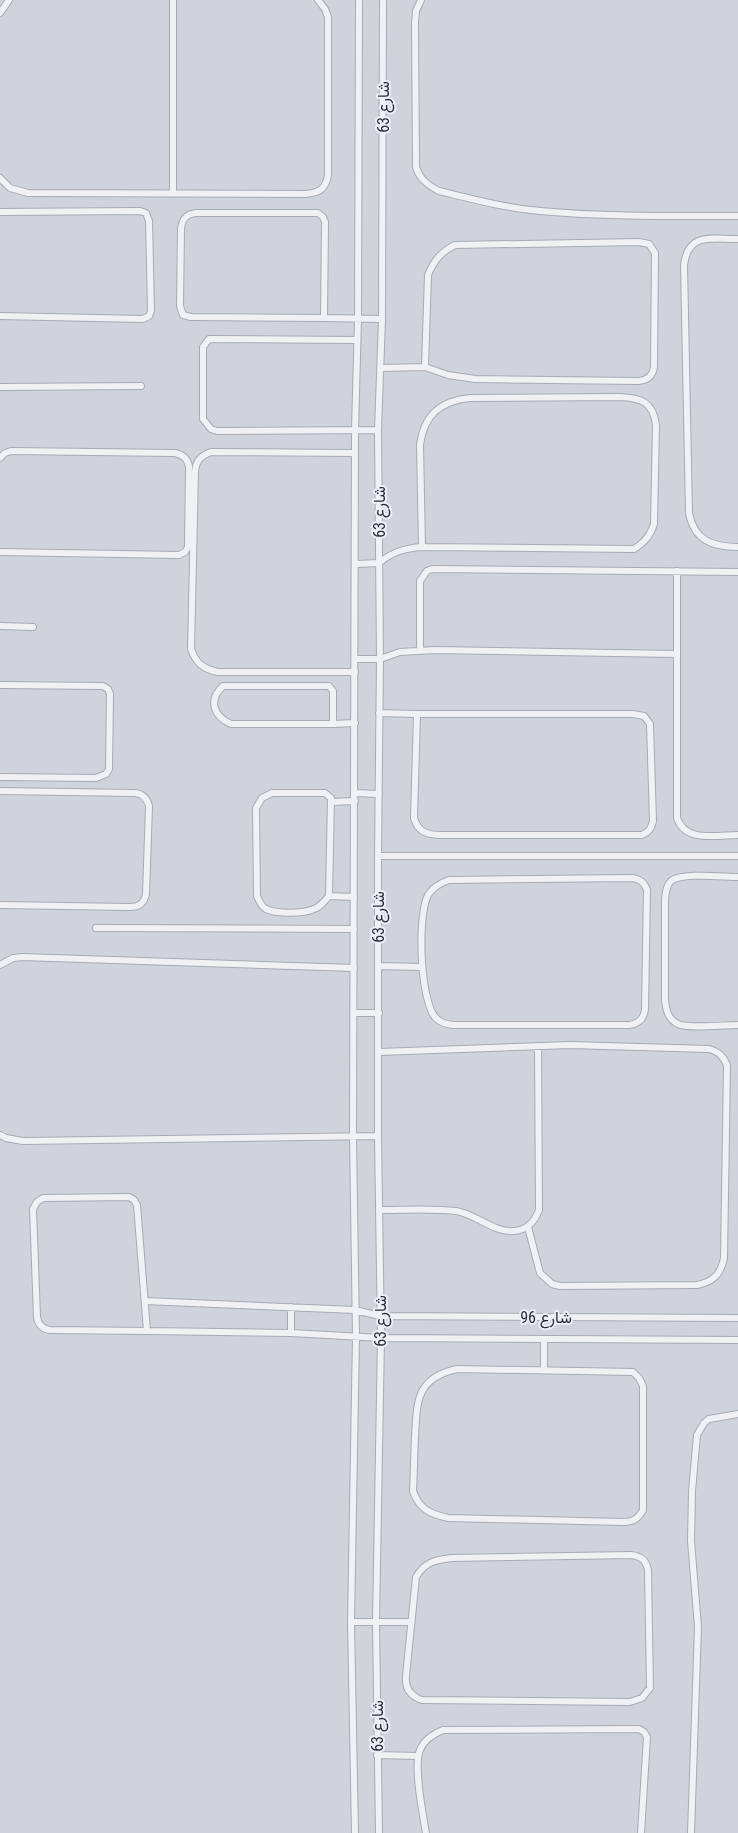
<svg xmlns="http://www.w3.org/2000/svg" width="738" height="1833" font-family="'Roboto Condensed',Vazirmatn,sans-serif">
<rect width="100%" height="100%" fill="#dde1e7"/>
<path fill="#cfd3dc" d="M0,0H738V1833H0Z"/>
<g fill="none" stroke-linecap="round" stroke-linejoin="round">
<g stroke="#a6abb4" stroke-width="8">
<path id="service" d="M421,0L416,11L415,23L416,167C420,180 428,185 439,191C472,199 505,208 540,211C606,217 672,216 738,216
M0,13L9,0
M0,178L10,188L28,193L305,194C319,193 326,189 328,175V17L325,9L318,0
M173,193V0
M0,212L140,211L146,213L149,221L151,311L149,316L143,319L0,316
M738,239C712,239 688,232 684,265L689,513C694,540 712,547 738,547
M639,242L649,244L655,253L654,367C653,375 648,380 639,381L475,379L448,375L425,367L428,275C434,260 441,252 455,245Z
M324,318L191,317L183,315L180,306L181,229C182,219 186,214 196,213H318L323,217L325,222L324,318L382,319
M357,340L209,339L203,347V419L211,429L217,431L378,430
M381,368L425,367
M0,387L141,386
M355,453L211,452C200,456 196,461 195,472L191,649C196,663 203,669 218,672H355
M0,458L5,453L11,451L175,453C183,455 187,458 189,466L188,547L185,552L179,555L0,552
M356,564L379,563C392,552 405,548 422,547L634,549C645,542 650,536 654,524L656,425C653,402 642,398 620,397L470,398C440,401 424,415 420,445L422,547
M677,571V818C685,843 717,835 738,835
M0,626L33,627
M420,651V581L427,571L432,569L738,572
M355,659H380L400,652L435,650L677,654
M0,685L103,686L108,689L110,694L109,769L106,774L96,778L0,777
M379,713L417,714L414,818C418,831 425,834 438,835H642C649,832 651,829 653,821L650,724L644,716L633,714H417
M333,724H231C213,716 208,700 223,686H329L333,691V724L355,723
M0,791L135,793C143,794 147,798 149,806L146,894C144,904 139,907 129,907L0,905
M272,793H325L331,798L329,896C324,902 320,907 314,909C303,914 276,914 266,909C261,906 259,901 257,896L256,808L262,798Z
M355,793L379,794
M331,802L355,801
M378,856H738
M738,877C723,877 682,872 671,881C666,886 666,892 665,899V1000C666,1010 668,1019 678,1024C689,1029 724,1025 738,1025
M632,878C640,879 644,882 647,890L645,1009C644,1019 639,1024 629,1025H453C446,1024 440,1023 435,1017C420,998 417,917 428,895C433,887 440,883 449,880Z
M329,896L354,897
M96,928L354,929
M0,965L13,958L22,957L354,968
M378,966L422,967
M355,1013H379
M379,1052L570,1045L709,1049C719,1052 723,1056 727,1065L724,1258C721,1274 713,1282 697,1285L560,1286L552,1284L540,1273L528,1227
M0,1135L6,1138L23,1141L378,1136
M129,1197L134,1200L137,1205L147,1331L50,1330C42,1329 38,1324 37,1317L33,1209L37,1202L43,1198Z
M379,1210C403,1210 432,1208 456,1211C476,1214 494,1233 514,1231C528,1230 535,1221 539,1210L538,1046
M145,1301L355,1310L380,1316L738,1318
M291,1307V1333
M147,1331L291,1333L381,1338L738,1340
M457,1369L633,1372L639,1378L643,1386V1510C638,1519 633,1522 623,1522L448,1518C430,1514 419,1509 413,1491C414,1473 414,1455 415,1437C417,1401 416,1378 457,1369Z
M544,1371V1340
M631,1555C641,1556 646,1560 648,1570L650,1688L642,1698L630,1702L422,1700C410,1696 405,1688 406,1676L416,1577C425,1562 435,1560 451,1558Z
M351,1622H411
M377,1755L418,1756
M355,1833L351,1622L356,1336L353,1136L355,430L358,319L359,0
M379,1833L376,1622L381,1338L378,1136V856L380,659L378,430L382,319L383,0
M426,1833C423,1815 413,1766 420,1750C424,1740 433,1734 443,1730L639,1729L644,1732L647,1737L641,1833
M691,1833L698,1627L691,1541L692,1491L697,1435L704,1423L709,1419L738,1414"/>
</g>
<use href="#service" stroke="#f0f1f5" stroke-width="6"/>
</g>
<g text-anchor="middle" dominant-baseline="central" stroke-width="4" stroke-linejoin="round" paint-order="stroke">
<g font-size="16" fill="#272e3d" stroke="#edeff5">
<text transform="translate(383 107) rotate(-90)">شارع 63</text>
<text transform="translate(379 512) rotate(-90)">شارع 63</text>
<text transform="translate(378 917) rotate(-90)">شارع 63</text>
<text x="546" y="1317">شارع 96</text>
<text transform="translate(380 1321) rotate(-90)">شارع 63</text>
<text transform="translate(377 1726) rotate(-90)">شارع 63</text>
</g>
</g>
</svg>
